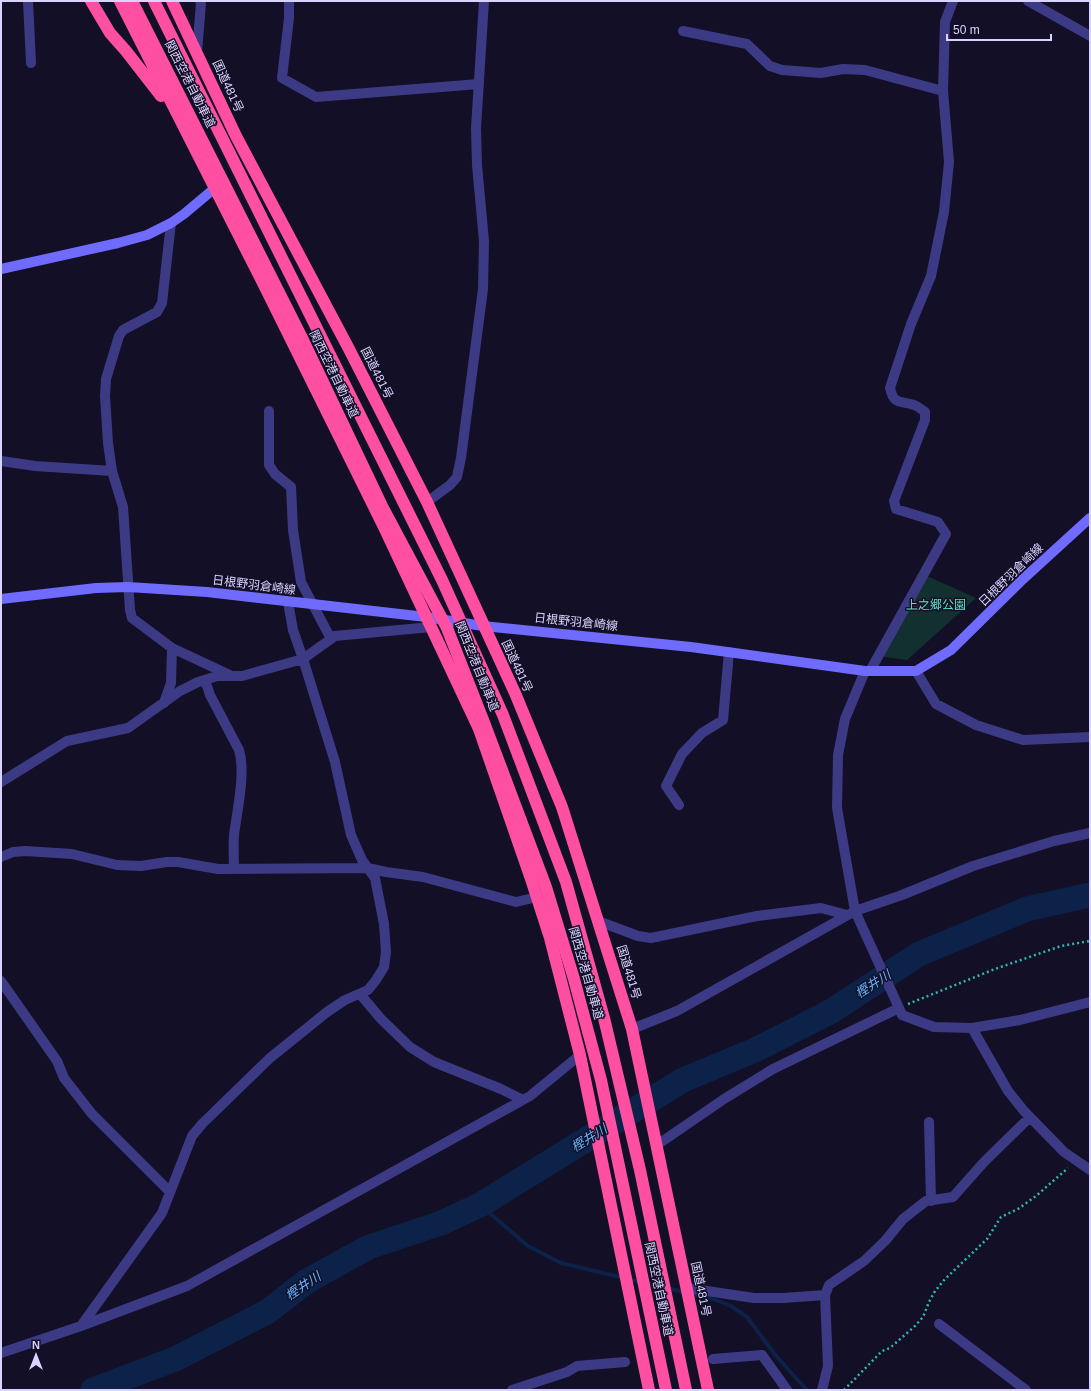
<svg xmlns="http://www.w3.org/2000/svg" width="1091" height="1391" font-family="Arial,'Noto Sans JP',sans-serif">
<rect width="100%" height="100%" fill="#130f26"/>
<path fill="#12302f" d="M927,576L976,598L907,660L878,656Z"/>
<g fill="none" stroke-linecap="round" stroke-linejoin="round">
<path stroke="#0c2248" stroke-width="4" d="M480,1205L528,1246L561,1263L713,1299L731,1306L747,1317L776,1356L807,1390"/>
<path stroke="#0c2248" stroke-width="25" d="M93,1390L175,1359L267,1312L307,1281L369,1247L441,1223L480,1205L683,1080L755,1050L830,1012L919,954L1027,909L1090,895"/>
<path stroke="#2fb8b0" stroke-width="2.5" stroke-dasharray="2 3" stroke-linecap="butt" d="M908,1004L995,969L1061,946L1090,941
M844,1390L882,1351L890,1348L915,1326L923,1317L929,1302L935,1291L945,1279L987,1239L1001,1217L1018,1209L1036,1196L1068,1168"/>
<path stroke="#3d3a85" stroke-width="10" d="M28,1L31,63
M289,1V18L282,78L316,97L479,84
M1028,1L1090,36
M683,31L747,44L770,66L782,70L821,73L843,69L865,70L943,91
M197,52L201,3L200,1
M171,223L162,303L157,312L123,330L119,336L106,379L105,396L108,443L112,471L123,507L130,610L132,618L172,648L232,676
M269,411V465L275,474L291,487L293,530L301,582L331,639
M1,461L35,466L112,471
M427,502L450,485L457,477L461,458L483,289L484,241L477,165L476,128L484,1
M865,671L845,719L838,755L837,808L855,911L899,1008L902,1015L934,1027L972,1028L1008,1091L1024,1111L1064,1152L1090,1170
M870,671L946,534L938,522L896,509L894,501L925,420V412C922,410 918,406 914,405C901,400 894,406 890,388L911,324L931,276L944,212L949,162L943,91L945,22L953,1
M916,671L936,704L976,725L1023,740L1090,737
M205,680L210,695L239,750C246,773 237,811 234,835C233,846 234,858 234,869
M164,703L171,683L172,648
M1,782L67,741L128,728L180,691L198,682L217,676H242L303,659L335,636L431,627
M679,805L666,786L682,754L702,733L723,720L729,652
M1,857L13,852L25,851L72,854L117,865L141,866L167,862H178L218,869L368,868L386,872L423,877L516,902L537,897
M598,921L638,936L651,938L757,916L821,908L847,915
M1,981L57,1061L64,1078L92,1114L170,1192
M360,994L381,1019L410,1047L434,1062L501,1089L523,1100
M972,1028L1020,1020L1090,1002
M632,1029L677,1011L855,911L902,895L973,866L1054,841L1090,833
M929,1122L931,1201
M657,1145L724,1099L773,1069L899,1008
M687,1288L754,1298H783L825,1295L829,1285L864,1261L885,1241L903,1219L926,1201L953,1197L984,1162L1030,1117
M939,1324L1026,1390
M81,1326L162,1213L192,1136L202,1124L270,1058L327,1012L345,1000L368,990L376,980L384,967L386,952L384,924L375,878L362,860L351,835L335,762L303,659L293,630L288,602
M1,1353L81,1326L187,1286L530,1096L580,1055
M713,1359L762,1355L787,1390
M512,1390L567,1372L577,1366L625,1362
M822,1390L828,1366L825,1295"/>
<path stroke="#6f6bff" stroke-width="10" d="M1,269L118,243L147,235L171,223L184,214L215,188
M1,599L96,588L128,587L207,592L426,617L483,626L691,647L865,671H916L951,650L1022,580L1090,518"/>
<path stroke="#ff4fa3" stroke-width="12" d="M91,1L110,33L126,51L161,96
M120,1L266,289L384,527L479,729L531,879L550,938L580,1055L649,1390
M172,1L236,136L349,349L427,502L515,693L562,807L632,1029L708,1390"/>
<path stroke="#ff4fa3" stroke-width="12" d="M132,1L303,340L383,508L447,628L485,725L546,887L574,979L601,1080L666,1390
M154,1L442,580L503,715L566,882L604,1018L640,1170L686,1390"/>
</g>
<g text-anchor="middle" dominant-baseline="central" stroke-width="3" stroke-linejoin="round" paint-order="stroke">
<g font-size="12" fill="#d9d4ff" stroke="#130f26">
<text transform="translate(190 84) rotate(63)">関西空港自動車道</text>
<text transform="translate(228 86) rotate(65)">国道481号</text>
<text transform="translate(377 373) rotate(63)">国道481号</text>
<text transform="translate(334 374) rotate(64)">関西空港自動車道</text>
<text transform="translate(1011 575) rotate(-44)">日根野羽倉崎線</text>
<text transform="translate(254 585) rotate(7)">日根野羽倉崎線</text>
<text transform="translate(576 622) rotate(6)">日根野羽倉崎線</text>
<text transform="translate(477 666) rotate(68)">関西空港自動車道</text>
<text transform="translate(517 666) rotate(65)">国道481号</text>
<text transform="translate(629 972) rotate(73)">国道481号</text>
<text transform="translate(586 973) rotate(74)">関西空港自動車道</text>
<text transform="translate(659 1289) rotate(78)">関西空港自動車道</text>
<text transform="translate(701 1289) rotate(78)">国道481号</text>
</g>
<g font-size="12" fill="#5fe0c0" stroke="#130f26">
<text x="936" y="605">上之郷公園</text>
</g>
<g font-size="13" font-style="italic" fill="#62b6ff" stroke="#130f26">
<text transform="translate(873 984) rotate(-33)">樫井川</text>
<text transform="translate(589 1138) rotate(-32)">樫井川</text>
<text transform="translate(303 1286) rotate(-34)">樫井川</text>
</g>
</g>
<rect width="1091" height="1391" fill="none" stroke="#d9d4ff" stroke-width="4"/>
<g transform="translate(36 1355)" stroke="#130f26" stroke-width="3" paint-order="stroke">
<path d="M0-3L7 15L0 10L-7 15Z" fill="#d9d4ff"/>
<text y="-6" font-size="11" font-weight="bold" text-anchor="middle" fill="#d9d4ff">N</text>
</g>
<path d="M947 34v6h104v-6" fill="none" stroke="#d9d4ff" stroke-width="2"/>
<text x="953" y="34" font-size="12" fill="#d9d4ff" stroke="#130f26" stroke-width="3" paint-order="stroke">50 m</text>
</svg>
